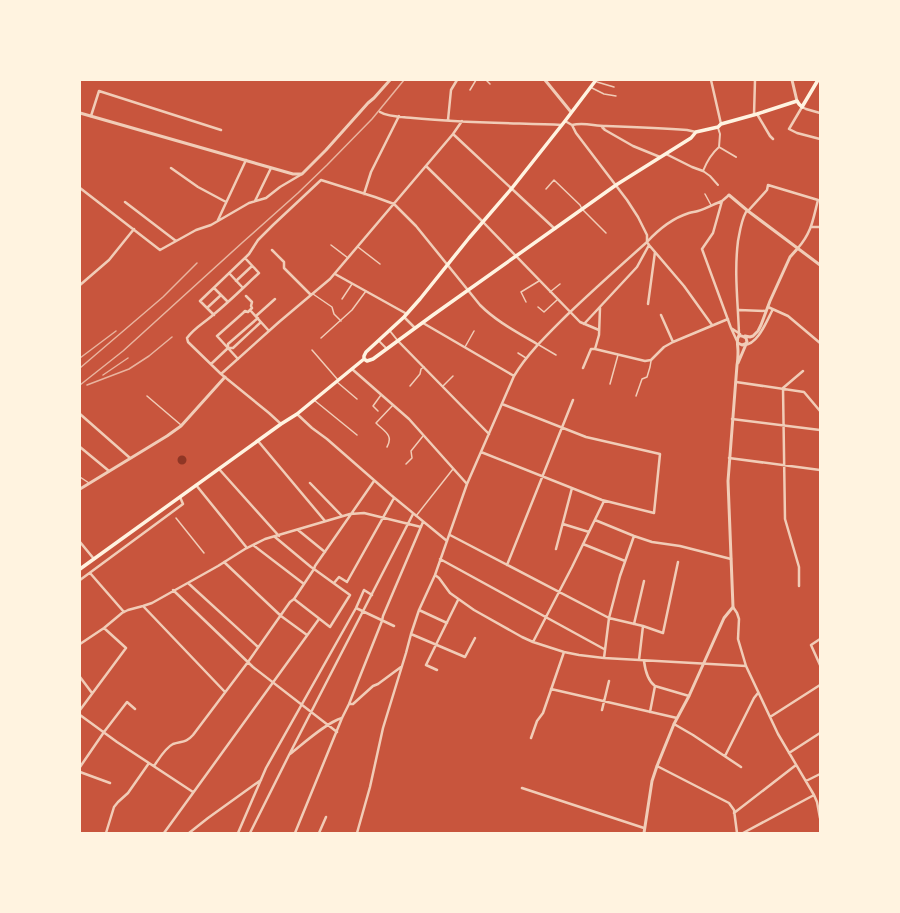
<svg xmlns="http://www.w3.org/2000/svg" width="900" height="913" font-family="'PT Sans',sans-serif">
<rect width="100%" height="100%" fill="#c8553d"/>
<path fill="#8f3625" d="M177.5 460a4.5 4.5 0 1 1 9 0a4.5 4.5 0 1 1-9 0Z"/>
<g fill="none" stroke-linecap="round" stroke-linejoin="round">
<path stroke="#f1ccb7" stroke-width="1.5" d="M486,80L490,84
M597,82L614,87
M592,88L604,94L616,96
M470,90L476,80
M546,189L554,180L580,205L582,209L606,233
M705,194L711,205
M331,245L348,258
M358,247L380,264
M550,292L560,284
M313,294L332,307L334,314L341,321
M342,299L352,284
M526,302L521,292L539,281
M538,307L544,312L557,300
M321,338L352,310L366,291
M539,345L556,355
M465,347L474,331
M312,350L338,380
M518,353L526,358
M337,382L357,399
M610,384L618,355
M410,386L420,374L421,369L424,367
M443,386L453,376
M147,396L181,425
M636,396L642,379L647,377L650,367L651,361
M314,400L357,435
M378,411L373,406L381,395
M387,447C394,435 384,431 376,423L393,405
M406,464L412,458L411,451L423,436
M80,477L89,483
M416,516L453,469
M176,518L204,553"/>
<path stroke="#f1ccb7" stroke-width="2" d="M718,128L720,134L719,147L736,157
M718,185L710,176L703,171C707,161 711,154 719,147
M390,331L398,341
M379,341L387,349"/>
<path stroke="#f1ccb7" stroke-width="2.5" d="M711,80L721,124
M380,112C388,117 404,117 413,118C462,123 512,123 562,125
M820,113L806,109L802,107L789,129L797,133L820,139
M757,114L770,136L773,139
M754,115L755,80
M91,116L99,91L221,130
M448,120L451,90L457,80
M565,121L572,125
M572,125L576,133L627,200L638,217L647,235V242
M572,125C584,122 594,126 606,126C633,127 660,128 687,130L696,132
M602,127L605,130L633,146L660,157
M453,134L555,229
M666,154L692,167L703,171
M426,166L483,222L580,322L599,330
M171,168L198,187L226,202
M80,188L160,250L196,230L211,225L249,203L266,198L280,187L302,174
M364,194L371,172L399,116
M729,195L722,201L713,233L702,249L731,328L737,341
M255,201L271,168
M125,202L176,241
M218,220L246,160
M811,227H820
M647,242L649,245L684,286L712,325
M272,250L284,262V268L311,295
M245,258L259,273C244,287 229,302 213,315C204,323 194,328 187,338L188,342L221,374L269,413L281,424
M229,273L243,288
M335,274L407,314
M236,281L252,266
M80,285L109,260L134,229
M214,288L228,302
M648,304L655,252
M768,307L788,316L820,343
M207,308L221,295
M250,310L269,331
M739,310L766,311
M214,315L200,301L249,254L258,240L273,225L321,180L375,197L394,204L416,226L480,305C497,322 517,332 537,344
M661,315L673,342
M256,316L275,299
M404,317L415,328
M423,323L514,376
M584,324L637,267L649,245
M731,328L740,334
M738,338L739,334C738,302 734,273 738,241C740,231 741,221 746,212L748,211L767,190L768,185L818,200C813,219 812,232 798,248
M398,341L489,434
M744,345C758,345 767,320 773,309
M229,348H233L261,322
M595,349L645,361L651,360L664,347L673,342L728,319
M238,359L217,336L243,313L245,311L248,312L252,308L251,306L252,302L246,296
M211,364L228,348V344L258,318
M583,368L591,349H595L599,335L600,308
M352,369L409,419L467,484
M221,374L279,322L330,279L453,134L462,121
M736,382L804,392L820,411
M80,414L130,458
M297,414L312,428L327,439L391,495L447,541
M732,419L820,430
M258,441L325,521
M80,447L109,471
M481,452L602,500L654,513L660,454L586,437L502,404
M729,458L820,470
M219,469L279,536
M310,483L342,516
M196,485L247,548
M595,520L634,536L652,542L680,546L731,559
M563,524L589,532
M298,530L325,552
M450,535L609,618L643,626L663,633L678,562
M275,537L311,567L314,569L350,595L330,627L294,599
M80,542L94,559
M583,544L625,561
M253,545L304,584
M556,549L572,488
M440,559L604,649
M224,562L281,616L307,635
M507,565L573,400
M90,573L124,612
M435,575L439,578L450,593L474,610L522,637L533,642L564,652L579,655L604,658L746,666
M80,580L183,504L180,497
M188,583L258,647
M334,583L339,577L347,582L394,498
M799,586V567L785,519L783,388L803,371
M173,590L253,667L337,732
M143,606L225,692
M733,607L737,613L739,619L738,639L746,666L778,734L814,795L817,802L820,818
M356,608L394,626
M419,610L447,623
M634,624L644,581
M411,634L465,657L475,638
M820,639L811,645L820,665
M533,642L572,567L604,501
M80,644L104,628L122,613L128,610L143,606L152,603L218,566L245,549L265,539L350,514L364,513L421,527
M604,658L609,618L620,576L634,536
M639,660L643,626
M644,661C645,669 648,681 655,686L650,712
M437,670L426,665L458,600
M80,677L92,693
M655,686L689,696
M551,689L677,718
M349,704H353L373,686L378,684L401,667
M80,710L126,648L104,628
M602,710L609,681
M80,715L117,742L193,792
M770,717L820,685
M674,724L693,735L741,767
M531,738L537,721L543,713L564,652
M789,753L820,733
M290,754C303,744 327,722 342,718
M725,756L754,698L758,693
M154,766C159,759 165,748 173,744C182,741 186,743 193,735L248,662L290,602L294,599L314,569L315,566L374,481
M657,766L729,803L734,810L737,833
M80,767L104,732L127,702L135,709
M80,772L110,783
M806,781L820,774
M522,788L644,828
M734,813L796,765
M106,833L114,807L118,802L128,793L149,763
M164,833L319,619
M189,833L208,818L261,780
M238,833L266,768L356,608L364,590L372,595
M250,833L289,755L413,514
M295,833L342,718L349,704L382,621L383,616L423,522
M319,833L326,817
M357,833L370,787L383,728L406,653L411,634L419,610L435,575L467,484L514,376C528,353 547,335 566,316C592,291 620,266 647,242C658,230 673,218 689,213C692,212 695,212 698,211C706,209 714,204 722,201
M743,833L814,795"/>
<path stroke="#f1ccb7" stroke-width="3" d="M545,80L571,112
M792,80L797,101
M80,113L293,174H302L326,150L360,112L368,103L374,98L390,80
M729,195L748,211L820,265
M745,336L750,337L753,336L758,331L761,325L770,301L790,257L798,248
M738,363L747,342
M80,489L167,436L181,426L225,377
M644,833L652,781L657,766L674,724L689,696L724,618L733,607L728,481L737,365C738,360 738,356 738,351C738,345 734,330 746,338L747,342L745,344L742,345L738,343"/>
<path stroke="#fff3e0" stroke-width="3.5" d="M364,359L367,361L373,359L433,315L616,185L691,138L696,132L718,127L721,124L757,114L797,101L799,104L802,107L818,80
M80,569L281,424L297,414L364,359V356L366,352L404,317L420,299L469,238L512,188L565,121L596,80"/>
<path stroke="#e9b49f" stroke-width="1.5" d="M80,358L116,331
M80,368L163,297L197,263
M103,375L128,358
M80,385L123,351L243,242L298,193L327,165L372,119L404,80
M87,385L129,369L149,356L172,337"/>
</g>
<rect width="900" height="913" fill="none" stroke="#fff3e0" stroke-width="162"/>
</svg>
